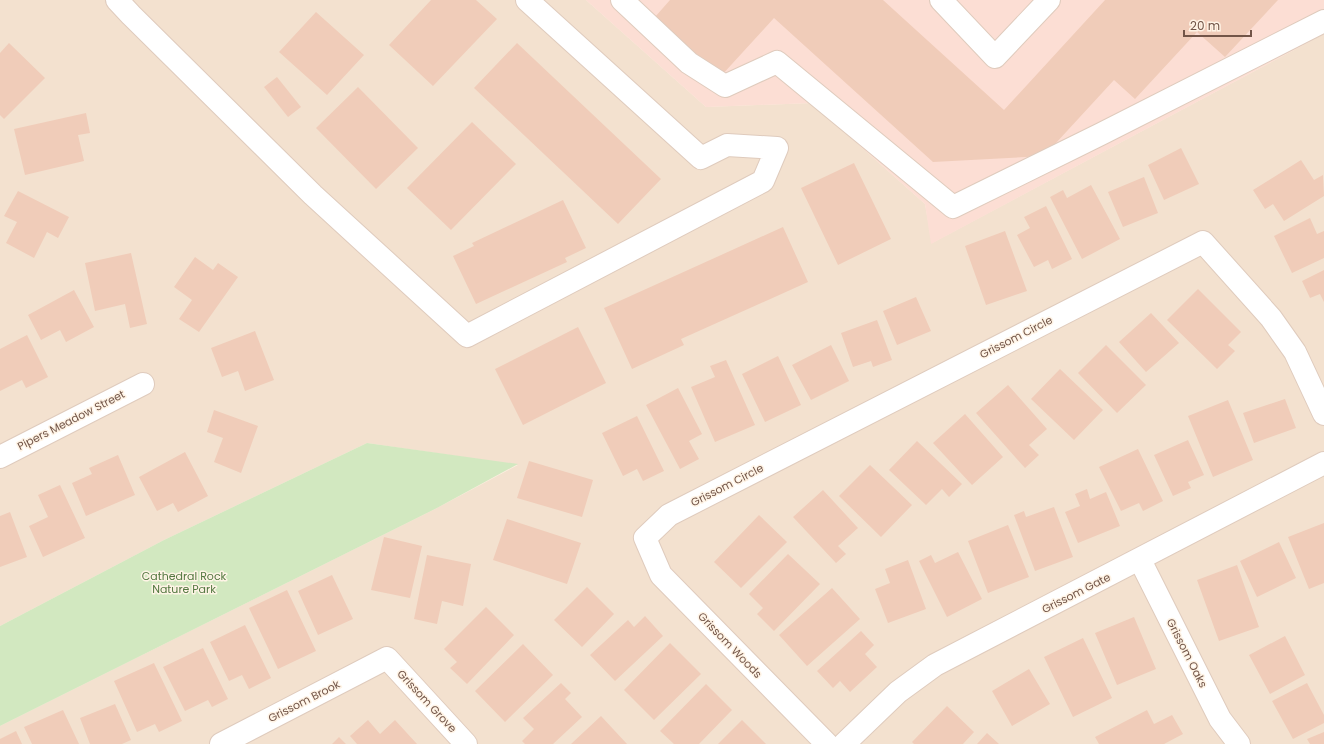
<svg xmlns="http://www.w3.org/2000/svg" width="1324" height="744" font-family="Poppins,sans-serif">
<rect width="100%" height="100%" fill="#fcefe0"/>
<path fill="#f3e1cf" d="M0,0H586L706,107L812,103L925,204L932,243L1324,34V744H0V726L437,508L518,465L367,443L164,540L0,626Z"/>
<path fill="#fcded4" d="M586,0H1324V34L931,244L925,204L812,103L706,107Z"/>
<path fill="#d2e8c0" d="M367,443L518,464L437,508L0,726V626L164,540Z"/>
<path fill="#f0ccb9" d="M431,0H476L497,19L433,86L389,45Z
M670,0H883L1004,110L1105,0H1278L1225,57L1197,32L1135,99L1114,80L1044,156L933,162L774,18L721,76L655,17Z
M316,12L364,55L327,95L279,52Z
M9,43L45,78L4,119L0,115V53Z
M517,43L661,179L618,224L474,88Z
M277,77L301,107L288,117L264,87Z
M358,87L418,148L376,189L316,128Z
M86,113L90,133L78,135L84,161L25,175L14,129Z
M472,122L516,164L451,230L407,188Z
M1181,148L1199,184L1164,200L1148,165Z
M1301,160L1314,180L1323,175L1324,196L1284,221L1273,204L1265,209L1253,190Z
M854,163L891,239L838,265L801,188Z
M1144,177L1158,213L1123,227L1108,192Z
M1091,185L1120,239L1082,259L1050,197L1063,190L1067,198Z
M18,191L69,217L58,238L47,232L34,258L6,243L17,222L4,216Z
M563,200L586,248L565,258L567,262L476,304L453,256L474,246L472,243Z
M1046,206L1072,259L1052,269L1048,260L1034,267L1017,235L1030,228L1024,217Z
M1310,218L1317,234L1324,231V258L1292,273L1274,236Z
M783,227L808,282L681,339L684,345L632,369L604,308Z
M1005,231L1027,291L986,305L965,246Z
M131,253L147,324L130,328L125,304L95,311L85,263Z
M195,257L213,270L218,263L238,277L199,332L179,319L192,300L174,287Z
M1324,270V302L1320,294L1310,298L1302,281Z
M1198,289L1241,332L1228,345L1235,351L1217,369L1167,320Z
M74,290L94,327L66,342L60,330L41,340L28,315Z
M916,297L931,331L897,345L883,311Z
M1151,313L1179,343L1146,372L1119,342Z
M877,320L892,360L873,367L871,361L853,367L841,333Z
M578,327L606,383L523,425L495,369Z
M255,331L274,380L245,391L238,371L222,377L211,348Z
M27,335L48,377L26,388L22,380L0,391V349Z
M831,345L849,381L811,400L792,365Z
M1106,345L1146,385L1117,413L1078,373Z
M778,356L801,405L765,422L742,374Z
M726,360L755,425L715,442L691,387L715,377L710,366Z
M1060,369L1103,410L1074,440L1031,399Z
M1008,385L1047,429L1029,445L1039,455L1025,468L976,413Z
M678,388L702,434L689,441L699,459L680,469L646,405Z
M1285,399L1296,428L1254,443L1243,413Z
M1228,400L1253,460L1213,477L1188,416Z
M214,410L258,426L241,473L214,462L223,438L207,432Z
M965,414L1003,457L972,485L933,443Z
M637,416L664,471L643,481L637,469L623,476L602,433Z
M1188,440L1204,475L1188,482L1191,488L1173,496L1154,455Z
M917,441L962,484L949,497L942,489L926,505L889,470Z
M1138,449L1163,501L1143,511L1139,503L1121,511L1099,467Z
M185,452L208,496L178,512L173,503L157,511L139,477Z
M118,455L135,495L86,516L72,483L92,474L89,468Z
M529,461L593,480L582,517L517,498Z
M870,465L912,505L881,537L839,496Z
M60,485L85,538L43,557L29,526L48,517L38,495Z
M1087,489L1090,499L1106,492L1120,526L1078,543L1065,512L1080,506L1075,494Z
M823,490L858,528L838,546L846,554L836,563L793,517Z
M1054,507L1073,557L1035,571L1014,515L1024,511L1026,517Z
M10,512L27,557L0,567V516Z
M759,515L787,542L741,588L714,562Z
M507,519L581,543L567,584L493,560Z
M1324,523V583L1309,589L1288,537Z
M1008,525L1029,577L988,593L968,541Z
M384,537L422,546L410,598L371,590Z
M1279,542L1296,578L1257,597L1240,561Z
M958,552L982,599L947,617L919,561L931,555L935,563Z
M788,554L820,584L774,631L757,614L763,608L749,594Z
M427,555L471,564L463,606L442,601L437,624L414,619Z
M908,560L926,609L888,623L875,589L890,583L885,569Z
M1237,565L1259,627L1219,641L1197,580Z
M332,575L353,619L318,635L298,591Z
M587,587L614,614L582,647L554,620Z
M832,588L860,619L807,666L779,635Z
M287,590L316,651L278,669L249,608Z
M486,607L514,635L467,684L450,668L457,662L444,649Z
M645,616L663,636L615,681L590,655L628,620L634,627Z
M1134,617L1156,669L1117,685L1095,633Z
M245,625L271,678L249,689L242,675L229,681L210,642Z
M861,631L874,645L865,654L877,667L850,692L840,681L833,688L817,671Z
M1285,636L1305,675L1270,694L1249,655Z
M1083,638L1112,698L1073,717L1044,657Z
M670,643L701,674L654,720L624,690Z
M523,644L553,675L505,722L475,691Z
M203,648L228,699L212,707L208,700L185,711L163,667Z
M154,663L182,721L159,732L155,724L137,732L114,681Z
M1029,669L1050,704L1012,726L992,691Z
M561,683L571,693L565,699L582,717L553,744H525L522,741L534,729L523,718Z
M1307,683L1324,715V723L1293,739L1272,701Z
M706,684L732,710L699,744H674L660,731Z
M115,704L131,740L122,744H90L80,718Z
M947,706L974,732L963,744H914L912,742Z
M63,710L79,744H32L24,727Z
M1147,710L1154,724L1172,715L1183,734L1164,744H1099L1095,737Z
M601,716L627,744H571Z
M368,720L380,734L395,720L417,744H357L350,736Z
M742,720L766,744H718Z
M16,731L22,744H0V739Z
M1324,732V744H1310L1307,739Z
M987,733L999,744H977Z
M339,737L346,744H332Z"/>
<g fill="none" stroke-linecap="round" stroke-linejoin="round">
<g stroke="#dfcbbd" stroke-width="24">
<path id="minor" d="M117,0L131,15L313,195L467,336L763,181L777,148L727,145L701,158L527,0
M622,0L689,63L725,86L777,62L953,207L1101,134L1324,21
M941,0L995,57L1049,0
M0,457L143,384
M1140,560L1220,719L1239,744
M221,744L387,658L466,744
M827,744L661,575L645,538L669,515L1203,242L1271,318L1295,352L1324,414
M844,744L898,692L935,665L1324,463"/>
</g>
<use href="#minor" stroke="#fff" stroke-width="22"/>
</g>
<g text-anchor="middle" dominant-baseline="central" stroke-width="3" stroke-linejoin="round" paint-order="stroke">
<g font-size="11" fill="#725548" stroke="#fff4e6">
<text transform="translate(1016 337) rotate(-27)">Grissom Circle</text>
<text transform="translate(71 420) rotate(-27)">Pipers Meadow Street</text>
<text transform="translate(727 485) rotate(-27)">Grissom Circle</text>
<text transform="translate(1076 593) rotate(-27)">Grissom Gate</text>
<text transform="translate(730 645) rotate(46)">Grissom Woods</text>
<text transform="translate(1187 653) rotate(63)">Grissom Oaks</text>
<text transform="translate(304 701) rotate(-27)">Grissom Brook</text>
<text transform="translate(427 701) rotate(47)">Grissom Grove</text>
</g>
<g font-size="11" fill="#547841" stroke="#fff4e6">
<text x="184" y="576">Cathedral Rock<tspan x="184" dy="13">Nature Park</tspan></text>
</g>
</g>
<path d="M1184 30v6h67v-6" fill="none" stroke="#725548" stroke-width="2"/>
<text x="1190" y="30" font-size="12" fill="#725548" stroke="#fff4e6" stroke-width="3" paint-order="stroke">20 m</text>
</svg>
